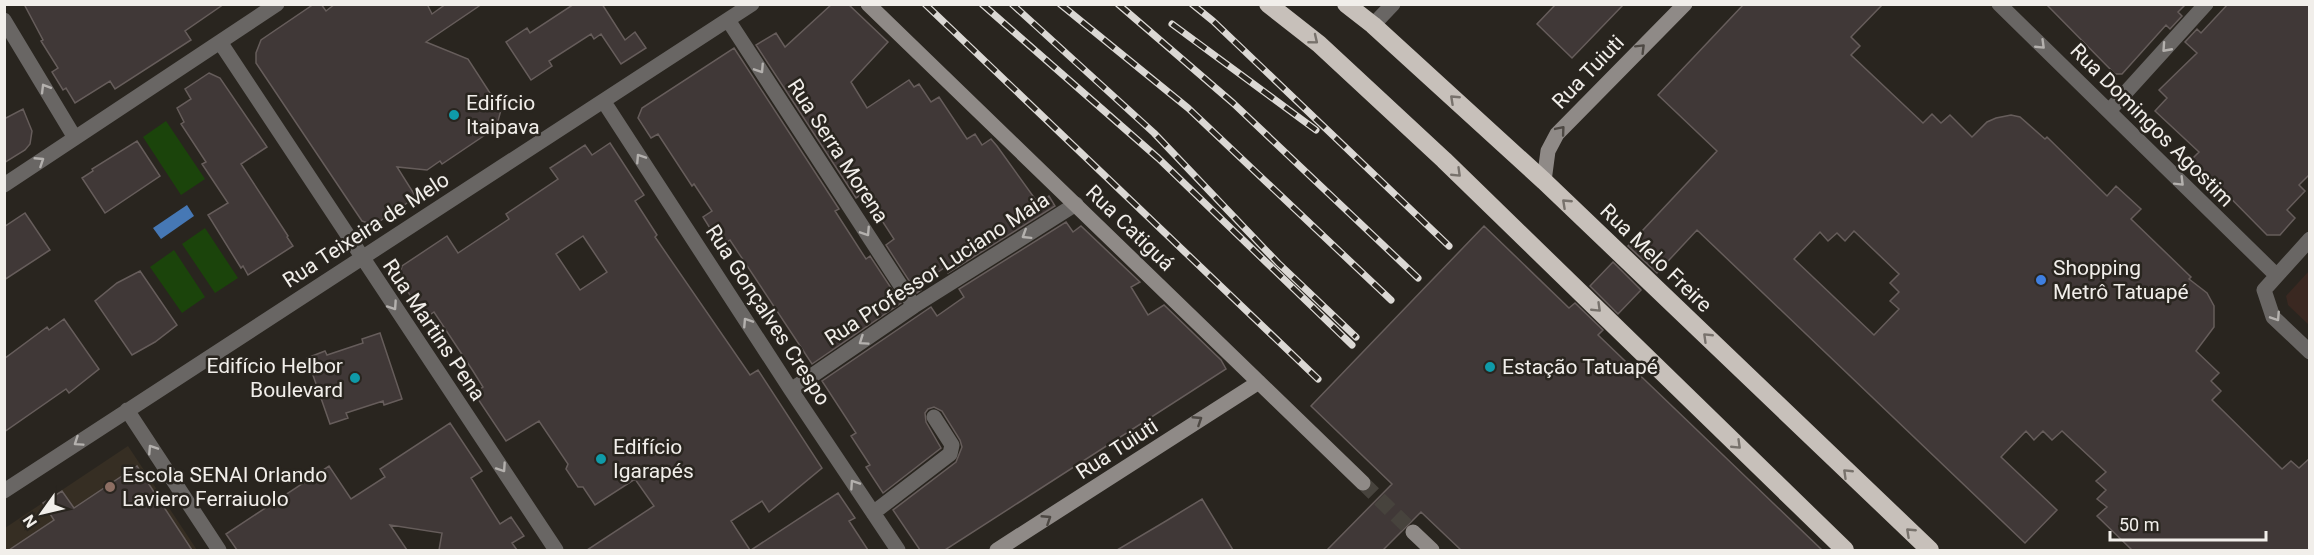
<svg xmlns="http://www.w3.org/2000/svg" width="2314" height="555" font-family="Roboto,sans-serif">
<rect width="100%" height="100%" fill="#29251f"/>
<path fill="#3a2821" d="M2309,271V325L2288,305L2286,296Z"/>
<path fill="#362e23" d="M128,446L197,550H5V528Z"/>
<path fill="#1b440b" d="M166,121L205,179L181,195L143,137Z
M205,228L238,278L215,293L182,244Z
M174,250L205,297L182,313L150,267Z"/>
<path fill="#4678b5" d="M187,205L194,216L161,239L153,228Z"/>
<path fill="#403837" stroke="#665d5b" stroke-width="1.5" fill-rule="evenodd" d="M24,4H224L185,31L191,40L115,89L110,81L75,103L66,88L63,90L52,72L58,68L41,41L43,40Z
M314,4H321L326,11L335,4H427L432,14L446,4H482L426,42L468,59L501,110L498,121L483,131L485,135L442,164L440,161L427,170L397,167L416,197L374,225L362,221L256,63V53L261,40Z
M574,4H602L625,40L635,32L646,48L621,64L601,34L594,39L591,34L549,61L552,66L531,80L506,42L527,28L530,33Z
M832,4H848L888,42L851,82L867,108L909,80L914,87L919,84L931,102L939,97L967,139L975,134L982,145L991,139L997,146L1038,203L1049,196L1055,206L948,273L944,268L918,286L921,290L917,293L886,245L894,239L864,193L856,198L756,45L776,33L785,47Z
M1556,4H1624L1572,58L1537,24Z
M1744,4H1883L1851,37L1860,46L1851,55L1923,123L1932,114L1941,123L1950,115L1972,137L1987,122L1996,118L2011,115L2020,117L2045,139L2047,137L2107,196L2116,186L2141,209L2131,219L2191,277L2189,279L2207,293L2214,306V327L2196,351L2219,373L2211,381L2221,391L2212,400L2282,469L2291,461L2299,468L2310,458V550H2132L2097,516L2107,507L2097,499L2106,490L2096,481L2106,472L2062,431L2052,440L2043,431L2034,440L2026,431L2001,457L2057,510L2025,543L1697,230L1657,273L1628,246L1717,151L1658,95ZM1854,231L1899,274L1890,283L1899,292L1890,301L1899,309L1874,335L1794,259L1820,232L1828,241L1837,233L1845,241Z
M2046,4H2186L2178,12L2182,16L2170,29L2166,25L2122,74H2115Z
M2228,4H2310V174L2299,185L2305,191L2287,210L2295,218L2280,235H2267L2192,159L2199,152L2155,111L2167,98L2159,90L2197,53L2185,42L2197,29L2201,33Z
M734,48L839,209L835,211L866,259L870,256L901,303L812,364L730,240L721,246L703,217L712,211L694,184L692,186L658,134L651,138L638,118L642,108Z
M209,73L220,78L267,147L241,164L288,236L287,237L293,246L248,275L243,266L241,268L208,215L228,203L202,164L206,162L181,124L184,122L177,108L191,99L185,89Z
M23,109L32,131L30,144L25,150L4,163V119Z
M137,141L160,176L105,213L82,178L93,171L92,169Z
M610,143L644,195L635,201L657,235L655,237L750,375L758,370L822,468L769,512L762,501L731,521L750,550H587L654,506L635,479L595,505L583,487H578L566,469L568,464L539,421L506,441L474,393L483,387L473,371L434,312L425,318L399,278L402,266L447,236L458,253L509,219L506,214L558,179L550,168L585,145L592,155ZM583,236L607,272L580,290L556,254Z
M25,213L50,250L4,280V227Z
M1066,222L1073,232L1081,226L1140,282L1131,287L1148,315L1164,305L1221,360L1226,369L945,550H920L893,510L956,462L962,447L960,440L942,411L934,407L928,409L925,413L926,422L941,448L883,493L866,467L870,465L851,436L856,433L822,381L931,307L937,316L964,297L959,289Z
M1484,226L1569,308L1575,303L1603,330L1598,335L1822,550H1461L1421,512L1383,550H1327L1392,484L1311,406Z
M1613,262L1641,290L1618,314L1590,286Z
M140,271L177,325L155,342L132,355L95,301L117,283Z
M64,319L99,369L69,393L66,389L4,432V359L47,327L49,330Z
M380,333L402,399L384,405L383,401L346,413L348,418L330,424L307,358L325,351L327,355L363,343L362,339Z
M450,423L482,471L471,478L500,524L511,517L524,536L512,543L517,550H439L442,533L390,525L407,550H237L226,534L329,466L351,499L385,477L380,469Z
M137,466L192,550H9L54,520L43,503L62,491L74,508Z
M838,493L855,518L849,521L868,550H751Z
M1202,499L1233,550H1117L1166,521Z"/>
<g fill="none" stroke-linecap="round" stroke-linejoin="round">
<path stroke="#47433d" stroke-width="15" stroke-dasharray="15 8" stroke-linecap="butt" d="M1363,483L1413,532"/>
<path stroke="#696664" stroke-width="15" d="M1999,4L2276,275
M4,20L75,138
M728,20L914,306
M1373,25L1393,4
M220,42L556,550
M604,102L791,390L898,550
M2109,111L2206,4
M4,185L277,4
M2310,239L2264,290L2273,317L2310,352
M791,390L914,306L1076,204
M127,410L219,550
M4,491L752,4
M873,513L950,454L952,445L934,417"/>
<path stroke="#8f8a87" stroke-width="15" d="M868,4L1363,483
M1544,181L1548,151L1557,134L1685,4
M1413,532L1432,550
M997,550L1259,382"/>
<path stroke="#c7c0ba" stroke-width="18" d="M1268,4L1319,44L1444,160L1845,550
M1346,4L1373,25L1544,181L1930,550"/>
<g stroke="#dbd8d4" stroke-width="7">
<path id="rail" d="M925,4L1318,379
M982,4L1158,158L1352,345
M1012,4L1154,133L1278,263L1356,337
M1060,4L1188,108L1391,300
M1118,4L1233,103L1418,278
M1192,4L1213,21L1449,246
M1172,24L1316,130"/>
</g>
<use href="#rail" stroke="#29251f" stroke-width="4.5" stroke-dasharray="14" stroke-linecap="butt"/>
</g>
<defs><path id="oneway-chevron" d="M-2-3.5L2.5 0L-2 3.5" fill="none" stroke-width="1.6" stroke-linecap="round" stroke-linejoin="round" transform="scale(1.5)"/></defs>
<g stroke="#78726c">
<use href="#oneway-chevron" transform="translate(1314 40) rotate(39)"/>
<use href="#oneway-chevron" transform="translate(1454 99) rotate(-137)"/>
<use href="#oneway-chevron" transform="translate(1457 173) rotate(44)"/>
<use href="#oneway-chevron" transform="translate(1566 203) rotate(-137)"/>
<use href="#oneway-chevron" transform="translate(1597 308) rotate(44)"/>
<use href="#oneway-chevron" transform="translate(1707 337) rotate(-136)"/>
<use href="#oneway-chevron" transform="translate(1737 445) rotate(44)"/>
<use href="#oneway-chevron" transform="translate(1847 473) rotate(-136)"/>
<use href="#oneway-chevron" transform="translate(1910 532) rotate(-137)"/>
</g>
<g stroke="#b4b1ae">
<use href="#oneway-chevron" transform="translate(2041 45) rotate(44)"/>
<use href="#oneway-chevron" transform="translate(2166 48) rotate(132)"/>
<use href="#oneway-chevron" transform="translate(760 69) rotate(57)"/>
<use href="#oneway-chevron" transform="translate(45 88) rotate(-121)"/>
<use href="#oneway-chevron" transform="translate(640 158) rotate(-123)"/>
<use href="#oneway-chevron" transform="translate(40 161) rotate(-33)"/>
<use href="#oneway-chevron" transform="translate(2180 182) rotate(45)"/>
<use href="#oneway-chevron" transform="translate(866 232) rotate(57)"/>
<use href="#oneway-chevron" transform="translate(1026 235) rotate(148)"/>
<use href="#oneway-chevron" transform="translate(393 306) rotate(56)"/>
<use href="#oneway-chevron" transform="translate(2276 317) rotate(57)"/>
<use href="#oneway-chevron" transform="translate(747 322) rotate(-123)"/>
<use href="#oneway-chevron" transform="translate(863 341) rotate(146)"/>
<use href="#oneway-chevron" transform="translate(78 442) rotate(146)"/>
<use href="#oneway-chevron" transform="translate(152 449) rotate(-123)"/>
<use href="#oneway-chevron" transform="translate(502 468) rotate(56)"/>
<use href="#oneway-chevron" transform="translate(854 484) rotate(-124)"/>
</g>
<g stroke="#4d4843">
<use href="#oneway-chevron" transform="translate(1641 48) rotate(-45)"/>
<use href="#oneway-chevron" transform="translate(1561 130) rotate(-50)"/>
<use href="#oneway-chevron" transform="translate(1198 420) rotate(-33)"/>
<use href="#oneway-chevron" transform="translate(1047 519) rotate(-33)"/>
</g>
<g fill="#0f9aa8" stroke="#29251f" stroke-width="2">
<circle cx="454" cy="115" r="6"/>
<circle cx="1490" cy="367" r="6"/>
<circle cx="355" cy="378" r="6"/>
<circle cx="601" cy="459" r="6"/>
</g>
<circle fill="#3f7fe0" stroke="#29251f" stroke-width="2" cx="2041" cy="280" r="6"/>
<circle fill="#8d6e63" stroke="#29251f" stroke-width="2" cx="110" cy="487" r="6"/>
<g text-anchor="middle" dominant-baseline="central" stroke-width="5" stroke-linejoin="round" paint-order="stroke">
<g font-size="21" fill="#f1eeea" stroke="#29251f">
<text transform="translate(1588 72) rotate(-46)">Rua Tuiuti</text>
<text transform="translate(2152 125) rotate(45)">Rua Domingos Agostim</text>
<text transform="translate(838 151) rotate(57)">Rua Serra Morena</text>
<text transform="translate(1130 228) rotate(44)">Rua Catiguá</text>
<text transform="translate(366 230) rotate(-33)">Rua Teixeira de Melo</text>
<text transform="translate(1656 258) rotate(44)">Rua Melo Freire</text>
<text transform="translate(937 269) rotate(-33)">Rua Professor Luciano Maia</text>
<text transform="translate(768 315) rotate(57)">Rua Gonçalves Crespo</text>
<text transform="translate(434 330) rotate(56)">Rua Martins Pena</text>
<text transform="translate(1117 449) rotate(-33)">Rua Tuiuti</text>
</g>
<g font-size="21" fill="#f1eeea" stroke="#29251f" text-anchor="start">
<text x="466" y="103">Edifício<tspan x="466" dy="24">Itaipava</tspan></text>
<text x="2053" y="268">Shopping<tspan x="2053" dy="24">Metrô Tatuapé</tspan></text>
<text x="343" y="366" text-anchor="end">Edifício Helbor<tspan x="343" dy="24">Boulevard</tspan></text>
<text x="1502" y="367">Estação Tatuapé</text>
<text x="613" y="447">Edifício<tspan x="613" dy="24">Igarapés</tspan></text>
<text x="122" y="475">Escola SENAI Orlando<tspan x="122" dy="24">Laviero Ferraiuolo</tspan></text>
</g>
</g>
<rect width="2314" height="555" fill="none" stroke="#f1eeea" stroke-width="12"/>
<g transform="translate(42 513) rotate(236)" stroke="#29251f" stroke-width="4.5" paint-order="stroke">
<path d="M0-4.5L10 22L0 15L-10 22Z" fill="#f1eeea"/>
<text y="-9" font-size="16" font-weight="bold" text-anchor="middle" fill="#f1eeea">N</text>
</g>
<path d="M2110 531v9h156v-9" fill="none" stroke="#f1eeea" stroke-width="3"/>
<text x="2119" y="531" font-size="18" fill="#f1eeea" stroke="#29251f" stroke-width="4.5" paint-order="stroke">50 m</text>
</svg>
